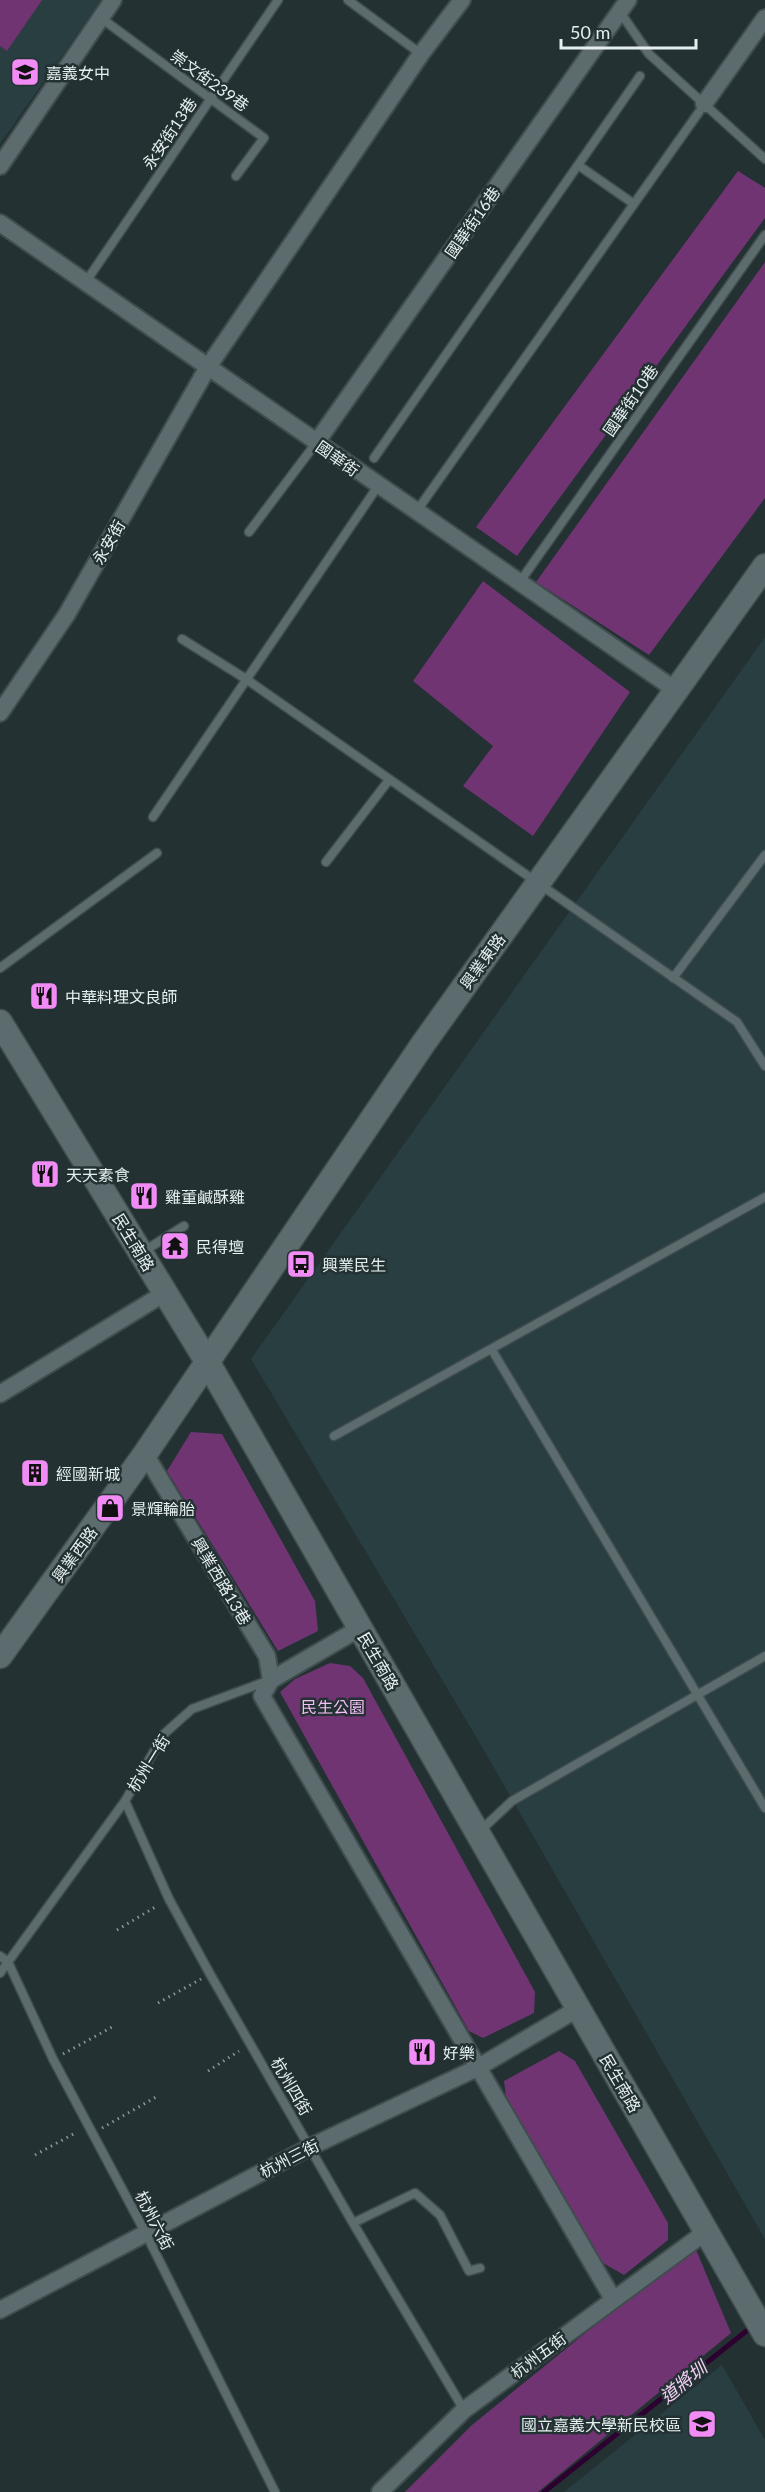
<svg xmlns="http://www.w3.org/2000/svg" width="765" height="2492" font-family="Lato,'Noto Sans TC',sans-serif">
<rect width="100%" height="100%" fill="#233133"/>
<path fill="#283e41" d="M0,0H101L0,144Z
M765,637V2239L475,1735L251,1359Z
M722,2365L765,2440V2492H564Z"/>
<path fill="#703473" d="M0,0H42L7,51L0,46Z
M738,171L765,188V218L517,556L476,527Z
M765,262V498L649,655L536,582Z
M483,581L630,692L533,836L463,786L493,746L413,681Z
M191,1432L222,1434L315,1601L318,1631L278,1651L167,1471Z
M330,1663L350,1666L363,1678L535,1992L534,2013L483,2038L469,2031L280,1692L295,1679Z
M559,2051L575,2061L668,2223V2240L624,2275L603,2263L506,2097L504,2081Z
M694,2245L731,2333L538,2492H405L472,2425Z"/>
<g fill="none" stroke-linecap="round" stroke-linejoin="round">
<path stroke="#2c002f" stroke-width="5" d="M544,2492L754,2325"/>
<g stroke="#404c4d" stroke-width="11">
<path id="lane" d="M348,0L421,54
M620,12L649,54L765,159
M101,18L264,138L236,176
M578,165L634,204
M85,283L278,0
M374,458L640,76
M416,512L699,112
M249,532L316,443
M519,583L765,235
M182,639L246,679L737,1022L765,1066
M153,817L378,486
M326,862L389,780
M0,968L157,853
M673,978L765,855
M144,1251L184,1226
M492,1350L765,1808
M334,1436L765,1197
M125,1801L169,1899L210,1974L353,2223L464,2410
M479,1832L512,1801L765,1656
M0,1956L8,1962L53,2059L145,2232L275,2492
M0,1973L125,1801L164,1734L192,1709L270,1680
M353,2223L415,2193L440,2215L469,2271L480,2268"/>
</g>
<g stroke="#404c4d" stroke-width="20">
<path id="street" d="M704,104L765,18
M0,166L113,0
M0,223L677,691
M316,443L628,0
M0,713L67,614L208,367L421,54L462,0
M0,1394L165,1293
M145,1454L267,1656L271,1680
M360,1628L271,1680L262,1696L613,2299
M0,2310L310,2147L477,2068L579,2008
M380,2492L464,2410L707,2231"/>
</g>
<g stroke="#404c4d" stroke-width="27">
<path id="secondary" d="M0,1022L208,1363L765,2334
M0,1656L145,1454L423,1044L765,566"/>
</g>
<path stroke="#8a9596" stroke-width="3" stroke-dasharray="1.5 4.5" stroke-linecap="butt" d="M117,1930L157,1906
M158,2003L201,1979
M63,2054L114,2026
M208,2071L239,2051
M102,2128L156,2097
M35,2155L77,2132"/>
<use href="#lane" stroke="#5c6b6d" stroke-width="8"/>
<use href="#street" stroke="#5c6b6d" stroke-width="16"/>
<use href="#secondary" stroke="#5c6b6d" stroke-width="24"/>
</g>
<defs>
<g id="school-square" transform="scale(1.5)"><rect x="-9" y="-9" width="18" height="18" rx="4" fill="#f18bf5" stroke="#233133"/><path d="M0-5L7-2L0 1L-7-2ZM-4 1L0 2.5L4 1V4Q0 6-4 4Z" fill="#111"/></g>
<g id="restaurant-square" transform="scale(1.5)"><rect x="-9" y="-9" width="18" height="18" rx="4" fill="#f18bf5" stroke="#233133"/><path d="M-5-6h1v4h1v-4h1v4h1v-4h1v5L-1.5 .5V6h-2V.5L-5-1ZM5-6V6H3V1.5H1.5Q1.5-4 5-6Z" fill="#111"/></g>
<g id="temple-square" transform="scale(1.5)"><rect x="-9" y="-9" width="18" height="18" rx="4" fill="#f18bf5" stroke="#233133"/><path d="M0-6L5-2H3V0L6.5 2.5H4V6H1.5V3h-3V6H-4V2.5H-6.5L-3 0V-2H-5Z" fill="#111"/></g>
<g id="bus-square" transform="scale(1.5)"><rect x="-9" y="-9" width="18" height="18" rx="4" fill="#f18bf5" stroke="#233133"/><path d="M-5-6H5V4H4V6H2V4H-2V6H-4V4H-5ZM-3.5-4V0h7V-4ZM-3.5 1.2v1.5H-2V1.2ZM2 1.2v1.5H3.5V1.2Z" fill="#111"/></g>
<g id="building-square" transform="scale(1.5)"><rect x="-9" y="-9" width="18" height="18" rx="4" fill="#f18bf5" stroke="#233133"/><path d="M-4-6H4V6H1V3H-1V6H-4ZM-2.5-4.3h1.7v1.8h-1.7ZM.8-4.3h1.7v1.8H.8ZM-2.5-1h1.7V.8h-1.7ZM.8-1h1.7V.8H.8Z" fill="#111"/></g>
<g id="shop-square" transform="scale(1.5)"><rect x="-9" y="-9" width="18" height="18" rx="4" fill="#f18bf5" stroke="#233133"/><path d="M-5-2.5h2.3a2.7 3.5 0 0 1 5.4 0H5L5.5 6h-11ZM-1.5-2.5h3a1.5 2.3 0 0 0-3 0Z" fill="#111"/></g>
<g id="university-square" transform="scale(1.5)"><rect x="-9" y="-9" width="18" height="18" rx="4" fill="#f18bf5" stroke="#233133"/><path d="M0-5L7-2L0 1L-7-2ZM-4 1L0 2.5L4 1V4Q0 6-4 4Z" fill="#111"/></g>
</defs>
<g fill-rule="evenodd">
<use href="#school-square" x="25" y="72"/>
<use href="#restaurant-square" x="44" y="996"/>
<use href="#restaurant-square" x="45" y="1174"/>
<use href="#restaurant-square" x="144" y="1196"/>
<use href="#temple-square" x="175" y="1246"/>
<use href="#bus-square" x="301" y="1264"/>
<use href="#building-square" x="35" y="1473"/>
<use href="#shop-square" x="110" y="1508"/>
<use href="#restaurant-square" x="422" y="2052"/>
<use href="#university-square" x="702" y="2424"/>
</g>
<g text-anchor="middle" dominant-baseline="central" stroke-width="5" stroke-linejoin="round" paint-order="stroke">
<g font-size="16" fill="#e6efef" stroke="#233133" text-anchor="start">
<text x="46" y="72">嘉義女中</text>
<text x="65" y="996">中華料理文良師</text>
<text x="66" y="1174">天天素食</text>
<text x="165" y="1196">雞董鹹酥雞</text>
<text x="196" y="1246">民得壇</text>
<text x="322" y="1264">興業民生</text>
<text x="56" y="1473">經國新城</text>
<text x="131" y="1508">景輝輪胎</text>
<text x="443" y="2052">好樂</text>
<text x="681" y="2424" text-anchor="end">國立嘉義大學新民校區</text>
</g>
<g font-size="16" fill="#e6efef" stroke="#233133">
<text transform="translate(210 80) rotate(36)">崇文街239巷</text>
<text transform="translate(169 133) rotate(-56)">永安街13巷</text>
<text transform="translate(472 222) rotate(-55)">國華街16巷</text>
<text transform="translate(630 400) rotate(-55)">國華街10巷</text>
<text transform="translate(338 458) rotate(35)">國華街</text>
<text transform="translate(108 542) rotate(-60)">永安街</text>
<text transform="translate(482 961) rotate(-54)">興業東路</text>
<text transform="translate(134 1242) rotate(59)">民生南路</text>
<text transform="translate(74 1554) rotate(-54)">興業西路</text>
<text transform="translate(222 1581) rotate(59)">興業西路13巷</text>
<text transform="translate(379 1661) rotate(60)">民生南路</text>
<text transform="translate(148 1763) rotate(-58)">杭州一街</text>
<text transform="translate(621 2083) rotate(60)">民生南路</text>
<text transform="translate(292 2086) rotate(60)">杭州四街</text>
<text transform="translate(289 2158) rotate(-27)">杭州三街</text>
<text transform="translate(155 2220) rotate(63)">杭州六街</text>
<text transform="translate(538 2355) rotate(-37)">杭州五街</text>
</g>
<g font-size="16" fill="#f4bdf5" stroke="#233133">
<text x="333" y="1706">民生公園</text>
</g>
<g font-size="18" font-style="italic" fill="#f6d1f6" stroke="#233133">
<text transform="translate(683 2382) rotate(-39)">道將圳</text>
</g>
</g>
<path d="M561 39v9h135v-9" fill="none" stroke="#e6efef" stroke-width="3"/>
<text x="570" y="39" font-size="18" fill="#e6efef" stroke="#233133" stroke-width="4.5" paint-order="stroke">50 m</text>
</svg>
